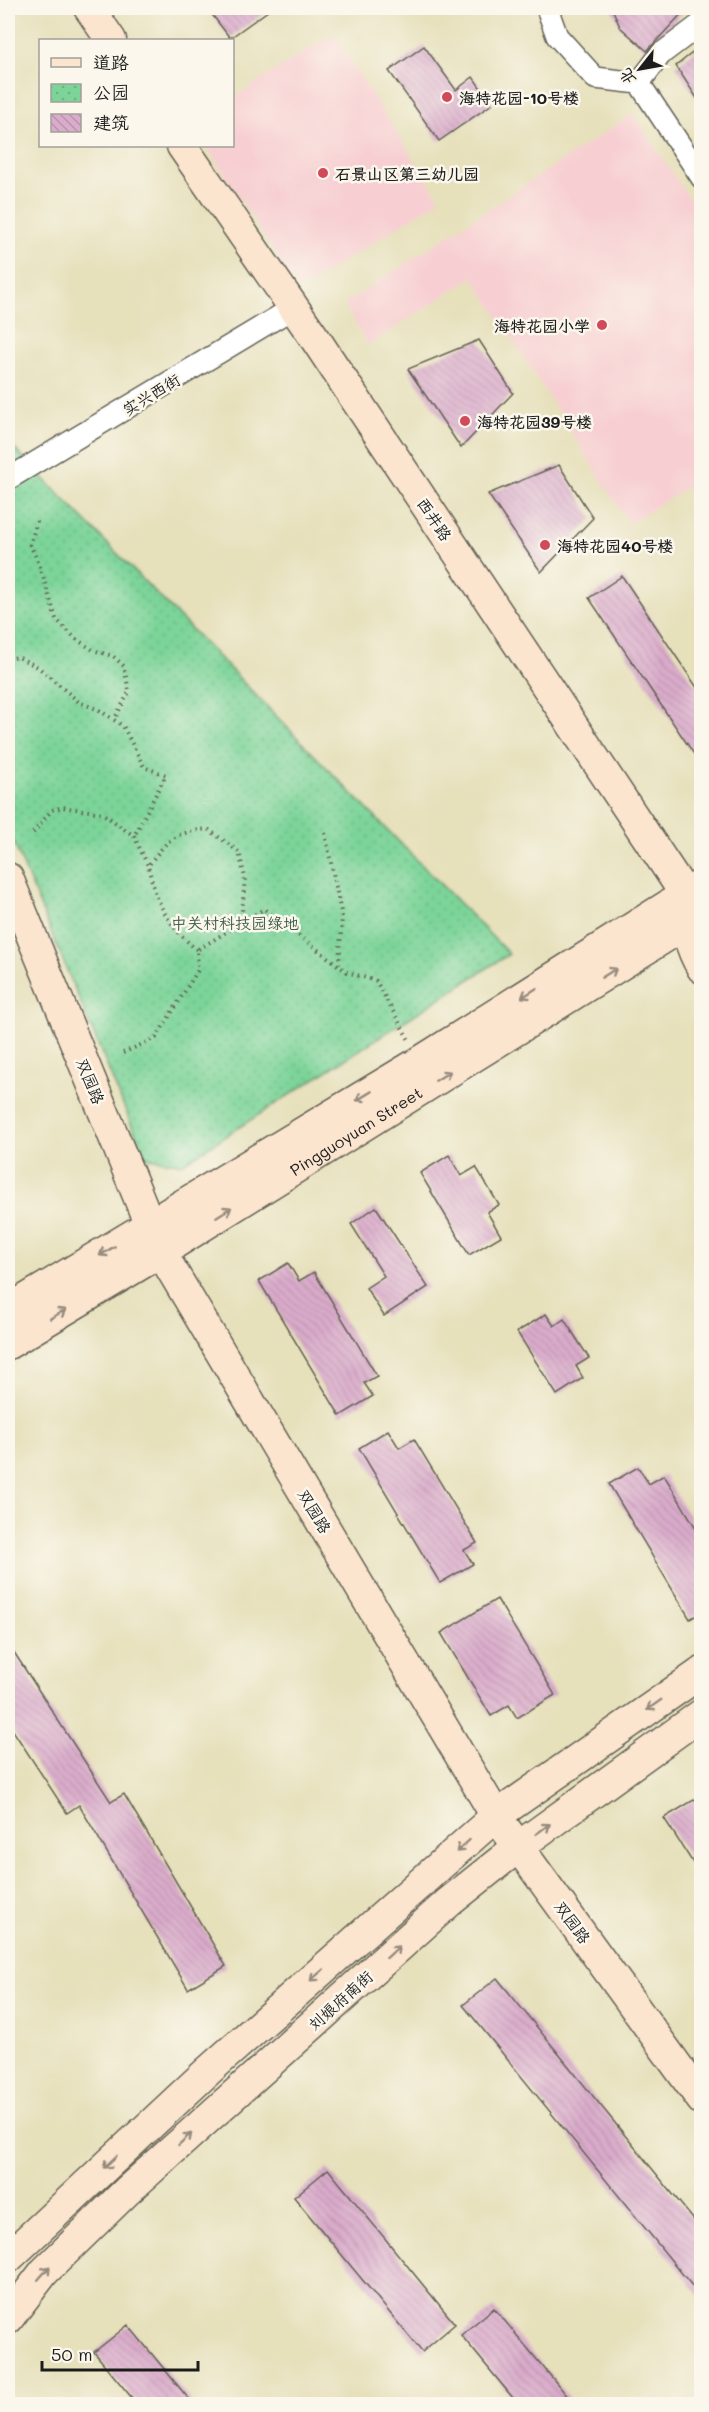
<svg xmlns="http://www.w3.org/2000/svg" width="709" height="2412" font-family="Mali,'LXGW WenKai TC',sans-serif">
<defs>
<pattern id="park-dots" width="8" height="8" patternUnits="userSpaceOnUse" patternTransform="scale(1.5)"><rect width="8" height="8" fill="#7cd499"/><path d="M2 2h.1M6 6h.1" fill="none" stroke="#6bb583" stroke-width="1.8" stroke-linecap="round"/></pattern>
<pattern id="building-back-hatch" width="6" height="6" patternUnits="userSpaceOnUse" patternTransform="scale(1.5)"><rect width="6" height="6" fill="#daaccb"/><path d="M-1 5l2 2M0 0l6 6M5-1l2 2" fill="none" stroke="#ba93ae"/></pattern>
</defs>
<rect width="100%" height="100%" fill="#fbf7ec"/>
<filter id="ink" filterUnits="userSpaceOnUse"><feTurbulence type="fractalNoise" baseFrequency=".0167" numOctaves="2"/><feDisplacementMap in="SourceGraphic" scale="12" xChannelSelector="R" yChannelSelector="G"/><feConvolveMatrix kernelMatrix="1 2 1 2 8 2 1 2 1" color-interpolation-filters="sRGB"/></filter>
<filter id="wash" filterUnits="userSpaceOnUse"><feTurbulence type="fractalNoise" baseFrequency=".008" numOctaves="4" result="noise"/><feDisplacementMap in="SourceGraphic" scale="24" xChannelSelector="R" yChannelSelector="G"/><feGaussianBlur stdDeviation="1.35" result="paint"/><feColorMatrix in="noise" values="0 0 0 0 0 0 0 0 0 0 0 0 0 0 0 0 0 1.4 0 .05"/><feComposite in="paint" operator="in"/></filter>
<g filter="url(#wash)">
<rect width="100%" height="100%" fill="#e6e0bb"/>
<path fill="#f7cfd2" d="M333,34L440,200L299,290L206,146H232L233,98Z
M633,114L701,216L702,478L629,523L473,277L368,345L344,304Z"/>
<path fill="url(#park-dots)" stroke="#4c785a" stroke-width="1.5" d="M8,442L509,954L182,1164L145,1157L8,829Z"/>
<g id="blocks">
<path fill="url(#building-back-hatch)" d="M207,8H272L230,38Z
M612,8H687L647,51L620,27Z
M702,45V106L676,66Z
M424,46L456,90L473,77L492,104L439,141L389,71Z
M479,340L513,393L461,448L408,369Z
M559,465L593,518L541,572L488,494Z
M622,576L702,695V766L589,598Z
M449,1155L461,1176L476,1167L499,1205L487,1212L501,1236L469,1255L420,1173Z
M376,1207L428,1287L384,1316L366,1288L384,1276L351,1224Z
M288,1263L299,1281L314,1272L377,1376L364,1383L373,1396L340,1416L259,1281Z
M546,1314L554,1326L564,1319L589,1358L576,1366L583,1378L557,1395L517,1332Z
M388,1430L399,1448L414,1439L477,1543L464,1550L473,1564L440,1583L359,1448Z
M638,1467L649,1484L664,1475L702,1538V1612L690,1619L609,1484Z
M497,1599L555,1695L517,1718L509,1705L491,1716L441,1633Z
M8,1643L111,1802L124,1794L226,1966L188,1989L79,1805L67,1813L8,1723Z
M702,1795V1877L664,1818Z
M497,1978L702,2230V2298L463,2005Z
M328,2169L455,2324L422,2352L294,2197Z
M494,2308L574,2404H518L461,2335Z
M128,2325L193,2404H137L94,2352Z"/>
</g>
</g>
<g filter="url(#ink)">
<use href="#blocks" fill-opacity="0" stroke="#636154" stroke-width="1.5"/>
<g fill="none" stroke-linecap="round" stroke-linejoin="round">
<g stroke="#636154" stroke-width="24">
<path id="street" d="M547,8L557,36L595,78L639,83L702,178
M639,83L661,54L702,23
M8,479L293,308"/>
</g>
<g stroke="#636154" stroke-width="33">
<g id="secondary">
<path d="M89,8L111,40"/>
<path d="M182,146L314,337L685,894"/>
<path d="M8,878L161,1252L496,1816L702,2100"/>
<path d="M685,905C685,928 690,948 702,968"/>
<path d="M8,1310L421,1061L702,884"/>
<path id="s1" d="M8,1344L161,1252L702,914"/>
<path d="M8,2258L208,2071L496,1816L702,1672"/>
<path d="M8,2319L44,2272L127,2191L449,1902L518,1847L702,1714"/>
</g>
</g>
<path stroke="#636154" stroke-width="4" stroke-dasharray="1.5 4.5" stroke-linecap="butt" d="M37,521L30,545L39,563L56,619L76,639L93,650L113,656L124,666L129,692L114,720
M8,659L18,657L38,667L79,702L99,710L123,726L144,767L166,775L134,836
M33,833L52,810L62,807L102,813L134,836L148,866
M325,833L342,917L339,964
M197,950C167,925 157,904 148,866C169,838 173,833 208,829L239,852L245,878L241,922
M123,1053L156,1038L198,970L197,950L264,909L347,972L376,981L409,1040"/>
<use href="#street" stroke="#fff" stroke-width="21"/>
<use href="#secondary" stroke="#fbe5cf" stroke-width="30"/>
</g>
<defs><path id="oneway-shaft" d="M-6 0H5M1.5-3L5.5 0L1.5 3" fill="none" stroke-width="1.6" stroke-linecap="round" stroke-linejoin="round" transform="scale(1.5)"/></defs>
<g stroke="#978b7e">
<use href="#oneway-shaft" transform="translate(609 973) rotate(-32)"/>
<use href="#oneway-shaft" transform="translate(529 993) rotate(148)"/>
<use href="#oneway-shaft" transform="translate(443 1076) rotate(-32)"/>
<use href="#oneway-shaft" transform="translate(364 1096) rotate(149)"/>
<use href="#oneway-shaft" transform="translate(224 1212) rotate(-32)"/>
<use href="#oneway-shaft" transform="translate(107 1251) rotate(149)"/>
<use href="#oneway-shaft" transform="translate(58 1314) rotate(-31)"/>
<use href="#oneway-shaft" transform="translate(654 1705) rotate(145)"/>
<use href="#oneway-shaft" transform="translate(543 1829) rotate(-36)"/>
<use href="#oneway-shaft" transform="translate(463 1846) rotate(138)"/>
<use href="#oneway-shaft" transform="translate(393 1952) rotate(-42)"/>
<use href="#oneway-shaft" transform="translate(317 1975) rotate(139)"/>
<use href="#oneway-shaft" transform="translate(185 2139) rotate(-42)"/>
<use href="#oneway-shaft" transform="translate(110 2162) rotate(137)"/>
<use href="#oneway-shaft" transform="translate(44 2273) rotate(-49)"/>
</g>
</g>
<g fill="#d1495b" stroke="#fbf7ec" stroke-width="2">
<circle cx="447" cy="97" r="6"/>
<circle cx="323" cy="173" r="6"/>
<circle cx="602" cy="325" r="6"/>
<circle cx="465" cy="421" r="6"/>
<circle cx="545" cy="545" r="6"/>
</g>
<g text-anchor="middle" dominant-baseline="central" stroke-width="5" stroke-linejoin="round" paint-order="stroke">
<g font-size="16" font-weight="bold" fill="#1c1c1c" stroke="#fbf7ec" text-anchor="start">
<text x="459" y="97">海特花园-10号楼</text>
<text x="335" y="173">石景山区第三幼儿园</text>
<text x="590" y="325" text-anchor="end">海特花园小学</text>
<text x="477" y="421">海特花园39号楼</text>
<text x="557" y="545">海特花园40号楼</text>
</g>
<g font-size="16" fill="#1c1c1c" stroke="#fbf7ec">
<text transform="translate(151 394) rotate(-31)">实兴西街</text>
<text transform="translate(435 519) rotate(56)">西井路</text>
<text transform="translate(91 1081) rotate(68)">双园路</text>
<text stroke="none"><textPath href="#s1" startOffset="408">Pingguoyuan Street</textPath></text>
<text transform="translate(315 1511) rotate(59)">双园路</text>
<text transform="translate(573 1922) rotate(54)">双园路</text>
<text transform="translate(340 2000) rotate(-42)">刘娘府南街</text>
</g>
<g font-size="16" fill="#3e5c48" stroke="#fbf7ec">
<text x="235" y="922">中关村科技园绿地</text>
</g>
</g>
<rect width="709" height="2412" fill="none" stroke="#fbf7ec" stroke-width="30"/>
<rect x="39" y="39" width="195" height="108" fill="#fbf7ec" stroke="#a29f99" stroke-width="1.5"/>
<rect x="51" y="58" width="30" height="9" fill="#fbe5cf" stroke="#a29f99" stroke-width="1.5"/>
<text x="93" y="69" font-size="18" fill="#1c1c1c">道路</text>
<rect x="51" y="84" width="30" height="18" fill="url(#park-dots)" stroke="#a29f99" stroke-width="1.5"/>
<text x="93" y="99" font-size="18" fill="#1c1c1c">公园</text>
<rect x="51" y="114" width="30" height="18" fill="url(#building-back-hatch)" stroke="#a29f99" stroke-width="1.5"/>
<text x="93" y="129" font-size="18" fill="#1c1c1c">建筑</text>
<g transform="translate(640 69) rotate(239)" stroke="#fbf7ec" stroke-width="4.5" paint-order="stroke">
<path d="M0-4.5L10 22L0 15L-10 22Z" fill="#1c1c1c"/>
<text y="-9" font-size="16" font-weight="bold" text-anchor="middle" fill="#1c1c1c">北</text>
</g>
<path d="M42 2361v9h156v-9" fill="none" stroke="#1c1c1c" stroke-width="3"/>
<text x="51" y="2361" font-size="18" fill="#1c1c1c" stroke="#fbf7ec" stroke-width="4.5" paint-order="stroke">50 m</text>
</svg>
